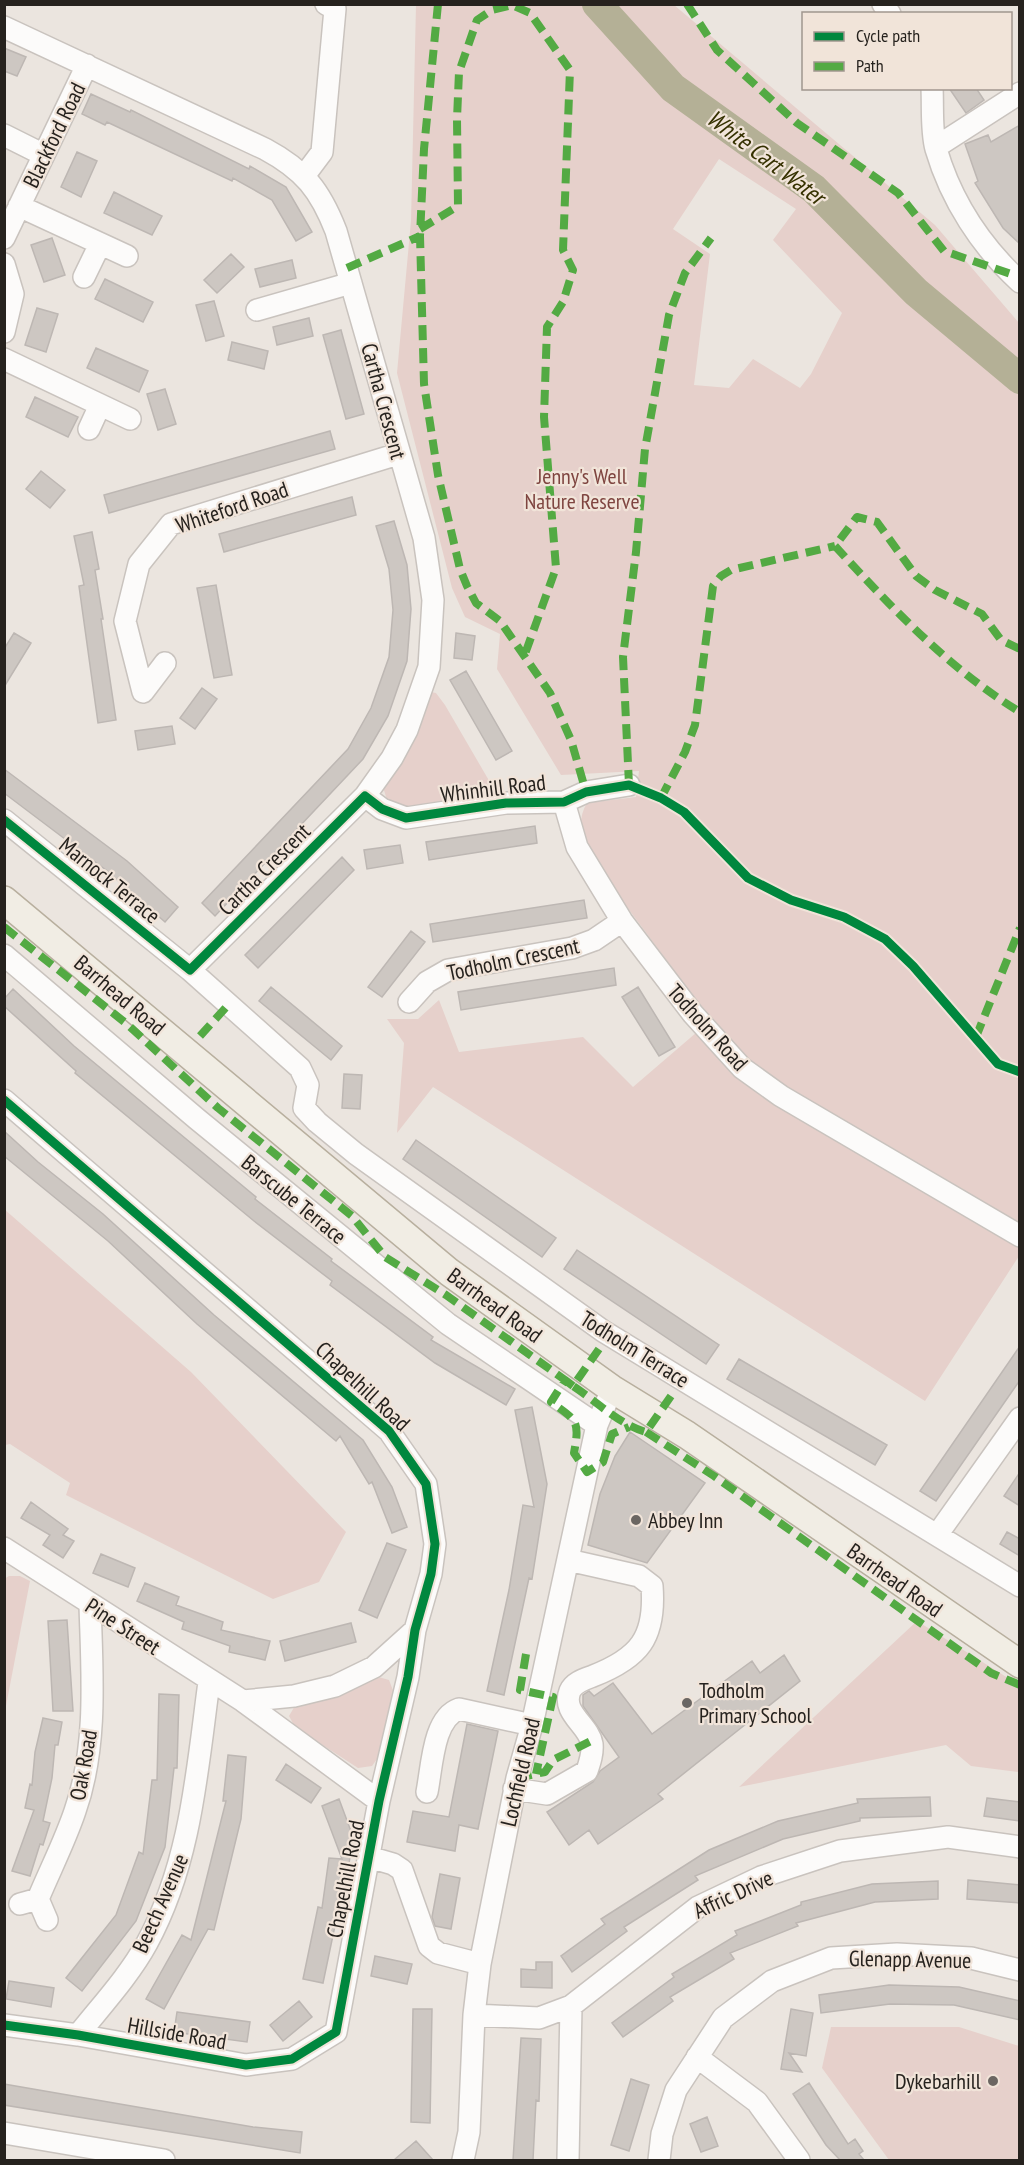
<svg xmlns="http://www.w3.org/2000/svg" width="1024" height="2165" font-family="'PT Sans Narrow',sans-serif">
<rect width="100%" height="100%" fill="#ebe5df"/>
<path fill="#e6d0cb" fill-rule="evenodd" d="M416,5H674L935,225L1019,323V1256L925,1401L433,1087L397,1133L404,1043L387,1019H418L439,1000L459,1052L583,1037L633,1087L711,1020L589,856C582,838 576,821 587,803L636,797L639,771L561,775L497,669L500,634L465,617L452,588L397,373L411,221ZM719,159L796,209L773,240L842,313L811,374L800,388L753,359L729,388L694,385L710,254L673,229Z
M431,692L436,693L445,705L498,796L404,809L387,800L383,787Z
M4,1209L191,1372L346,1532L319,1582L273,1599L66,1495L70,1483L10,1444L5,1445Z
M9,1576H20L30,1581L5,1711L4,1579Z
M917,1621L1019,1685V1772L971,1766L946,1745L739,1787Z
M375,1676L389,1680L394,1693L382,1752L372,1766L358,1768L295,1727L289,1716L296,1704Z
M831,2027H959L1019,2046V2160H889L822,2068Z"/>
<g fill="none" stroke-linecap="round" stroke-linejoin="round">
<path stroke="#b4b096" stroke-width="30" d="M597,4L673,88L814,189L916,292L1020,379"/>
</g>
<path fill="#cdc7c2" stroke="#bdb7b3" stroke-width="1.5" d="M4,48L26,57L17,76L4,71Z
M949,88H976L984,100L966,113Z
M91,94L130,112L131,110L249,169L250,166L286,187L312,232L296,241L272,200L233,178L232,181L107,122L105,125L82,114Z
M1020,125V244L1003,228L975,183L978,181L965,144L988,135L991,142Z
M77,152L97,161L81,197L61,187Z
M114,192L162,216L152,235L104,213Z
M52,238L65,275L44,282L31,245Z
M231,254L244,267L217,293L204,280Z
M292,260L296,278L260,287L255,269Z
M105,279L153,302L143,322L95,299Z
M214,301L224,336L206,341L196,305Z
M37,308L58,314L46,352L25,345Z
M309,318L313,336L277,345L273,327Z
M341,330L364,414L346,419L323,335Z
M232,342L268,351L264,369L228,360Z
M96,348L148,371L139,392L87,368Z
M165,389L176,424L158,430L147,394Z
M35,397L78,417L68,437L26,417Z
M330,431L335,449L109,513L104,495Z
M41,471L65,490L50,508L26,489Z
M352,497L356,515L224,552L219,534Z
M394,521L407,565L411,609L407,661L388,716L363,759L215,916L202,903L348,749L371,708L389,657L393,610L389,569L376,526Z
M92,532L99,569L95,570L103,619H101L116,720L98,723L79,586L84,585L74,536Z
M216,585L232,675L214,678L197,588Z
M14,633L31,643L4,687V649Z
M456,633L475,636L472,660L454,658Z
M466,671L512,751L496,760L450,680Z
M202,688L217,699L195,729L180,718Z
M172,726L175,744L138,750L135,731Z
M4,769L127,861L178,907L165,922L106,870L4,793Z
M535,826L537,843L429,860L426,842Z
M400,845L403,863L367,869L364,850Z
M342,857L354,870L258,968L245,955Z
M584,900L587,918L433,942L430,924Z
M411,931L425,942L382,997L368,987Z
M614,968L616,985L461,1010L458,992Z
M271,987L342,1046L331,1060L259,1001Z
M638,987L675,1047L659,1056L622,997Z
M13,989L74,1046L256,1197L255,1199L332,1259L331,1261L433,1337L431,1340L515,1389L506,1405L435,1363L330,1285L332,1281L254,1221L75,1073L76,1071L4,1006V999Z
M344,1074L362,1075L360,1109L342,1108Z
M4,1131L38,1162L103,1214L214,1315L363,1440L392,1487L407,1527L392,1533L372,1482L369,1484L340,1436L336,1441L197,1324L108,1241L4,1156Z
M416,1140L556,1238L542,1257L403,1159Z
M577,1250L719,1345L706,1364L564,1269Z
M1020,1346V1380L936,1501L920,1491Z
M739,1359L887,1445L875,1465L727,1379Z
M532,1407L547,1484L532,1579L529,1578L504,1695L487,1691L509,1590L523,1505L534,1507L515,1410Z
M630,1432L705,1483L647,1563L588,1545L600,1494L615,1456Z
M1020,1472V1506L1004,1496Z
M31,1502L68,1529L63,1535L74,1541L63,1558L43,1545L50,1535L21,1518Z
M1007,1532L1020,1539V1556L1000,1544Z
M387,1543L406,1550L377,1618L359,1610Z
M101,1554L135,1568L128,1587L93,1573Z
M145,1583L179,1597L176,1605L223,1622L221,1630L270,1641L265,1660L229,1652L230,1646L182,1629L184,1622L137,1601Z
M67,1620L73,1711H53L48,1621Z
M351,1623L356,1642L285,1661L280,1641Z
M784,1655L800,1681L658,1794L663,1799L598,1844L589,1830L569,1845L547,1812L593,1782L600,1771L619,1757L583,1706V1695L589,1691L594,1696L613,1683L652,1734L752,1661L760,1673Z
M159,1694L179,1695L177,1768H174L165,1847L136,1921L82,1991L66,1978L116,1915L139,1852L143,1854L152,1780H157Z
M43,1718L62,1722L58,1745H55L52,1778L43,1821L50,1823L43,1845L40,1844L30,1876L12,1871L34,1810L25,1808L30,1784L32,1785L35,1752Z
M467,1724L498,1731L478,1829L459,1825L455,1851L407,1842L413,1811L449,1817Z
M228,1755L246,1757L241,1819L214,1930L208,1929L164,2009L146,1999L182,1935L191,1940L226,1801H223Z
M286,1764L321,1788L311,1803L276,1780Z
M930,1797L931,1816L860,1818V1821L783,1839L695,1876L698,1880L624,1927L627,1931L572,1972L561,1956L605,1924L601,1919L709,1850L778,1821L858,1803L857,1799Z
M987,1798L1020,1802V1821L984,1816Z
M339,1799L355,1842L352,1843L344,1898L341,1897L323,1983L303,1979L318,1907L322,1908L329,1858L342,1859L322,1806Z
M440,1874L460,1878L451,1929L435,1926L432,1917Z
M968,1880L1020,1885V1903L967,1899Z
M938,1881V1899L875,1902L796,1923L798,1926L730,1953L734,1959L670,1997L673,2001L623,2037L612,2023L674,1977L672,1974L737,1935L735,1931L801,1905V1902L872,1884Z
M375,1956L412,1964L407,1984L371,1976Z
M536,1962H552V1988L521,1987V1969L536,1970Z
M9,1981L54,1988L51,2007L6,1999Z
M889,1985L959,1987L1020,2001V2020L954,2005L890,2004L821,2013L819,1995Z
M299,2001L312,2017L283,2041L270,2025Z
M413,2009H432L430,2123L411,2122Z
M791,2009L813,2013L806,2056L789,2053L802,2072L781,2069Z
M177,2012L250,2022L247,2042L174,2032Z
M521,2038L541,2039L539,2101L536,2100L533,2160H513Z
M631,2079L649,2085L629,2151L611,2145Z
M809,2083L848,2144L855,2139L863,2151L859,2154L864,2160H840L826,2145L793,2094Z
M4,2084L253,2127L302,2132L300,2153L4,2105Z
M707,2117L718,2146L701,2152L690,2124Z
M416,2141L433,2160H394Z"/>
<g fill="none" stroke-linecap="round" stroke-linejoin="round">
<g stroke="#c9c3be" stroke-width="24">
<path id="minor" d="M883,4L890,14
M4,27L265,149C304,170 320,190 336,231L424,538L433,600L429,667L407,730L392,758L365,796L190,970
M932,88C933,107 931,131 936,149C951,200 981,246 1020,282
M4,135L44,155
M936,147L1020,93
M304,176L322,152L335,9L326,4
M19,206L127,256
M4,238L87,65
M4,264L13,294L4,332
M84,277L100,244
M257,310L351,283
M4,359L130,419
M89,429L100,405
M165,663L143,692L125,621L139,564L171,524L398,454
M365,796L382,809L406,818L506,803L564,802L586,792L629,785
M564,802L577,847L622,921L693,1014L742,1068L781,1096L1020,1236
M4,820L190,970L300,1068L308,1085L304,1108L317,1122L356,1154L603,1331L1020,1586
M4,955L197,1119L448,1324L597,1425
M409,1002L427,982L448,970L572,948L594,940L622,921
M4,1100L389,1431L426,1484L435,1544L431,1574L415,1630L408,1677L379,1801L336,2032L292,2059L246,2065L78,2035L4,2025
M937,1535L1020,1418
M4,1548L243,1701L294,1696L335,1686L374,1667L415,1630
M243,1701L379,1801
M514,1789L547,1794L587,1771C590,1762 593,1753 592,1744C589,1725 561,1713 570,1691C574,1682 585,1679 593,1676C639,1658 656,1638 652,1586L639,1576L568,1560
M427,1792C432,1767 433,1718 459,1709L532,1725
M369,1857L393,1864L402,1870L429,1946L438,1953L480,1964
M38,1899L47,1920
M20,1904L38,1899C50,1870 65,1841 75,1811C98,1746 92,1672 90,1605
M474,2015L539,2018L571,2006L698,1907L761,1877L840,1851L948,1837L1020,1847
M78,2035C101,2006 129,1976 147,1943C191,1862 197,1771 209,1682
M697,2057L757,2102L799,2160
M4,2133L164,2160
M463,2160L469,2132L474,2015L480,1964L517,1778L532,1725L597,1425L612,1389
M568,2160L571,2006
M659,2160L662,2134L676,2090L723,2018L772,1981L831,1958L897,1954L971,1958L1020,1970"/>
</g>
<g stroke="#b8af9e" stroke-width="30">
<path id="major" d="M4,900L449,1272L612,1389L687,1435L1020,1664"/>
</g>
<use href="#minor" stroke="#fcfbfa" stroke-width="21"/>
<use href="#major" stroke="#f1ede4" stroke-width="27"/>
<path stroke="#53aa43" stroke-width="8" stroke-dasharray="15 8" stroke-linecap="butt" d="M438,4L424,149L420,236L424,384L438,475L460,569L467,586L476,603L500,621L550,693L571,740L586,792
M687,4L717,50L797,123L898,193L944,251L1011,274
M420,229L458,206L457,119L459,72L477,20L492,10L512,5L530,13L570,70L563,250L573,270L563,302L547,327L544,417L556,568L525,654
M347,268L420,236
M1020,649L1001,640L982,614L935,590L916,576L877,522L857,517L835,546C891,607 949,669 1020,712
M629,785L623,657L636,552L645,449L669,315L685,273L711,238
M661,798L685,752L695,725L713,586L721,576L731,570L835,546
M4,927L127,1024L218,1108L352,1216L385,1257L446,1295L565,1380
M200,1036L229,1004
M976,1037L1020,928
M599,1349L573,1386C596,1401 620,1425 646,1432L671,1396
M573,1386L565,1380L551,1402C577,1421 580,1420 574,1453L587,1472L603,1462L612,1434L629,1427
M646,1432L714,1476L991,1673L1020,1685
M526,1654L520,1690L553,1697L536,1774
M517,1778L545,1772L553,1760L591,1741"/>
<g stroke="#f1e4d9" stroke-width="13">
<path id="cycleway" d="M4,820L190,970L365,796L382,809L406,818L506,803L564,802L586,792L629,785L661,798L684,812L748,878L791,900L844,917L885,939L913,966L998,1064L1020,1072
M4,1100L389,1431L426,1484L435,1544L431,1574L415,1630L408,1677L379,1801L336,2032L292,2059L246,2065L78,2035L4,2025"/>
</g>
<use href="#cycleway" stroke="#00873e" stroke-width="9"/>
</g>
<g fill="#6b6662" stroke="#f1e4d9" stroke-width="2">
<circle cx="636" cy="1520" r="6"/>
<circle cx="687" cy="1703" r="6"/>
<circle cx="993" cy="2081" r="6"/>
</g>
<g text-anchor="middle" dominant-baseline="central" stroke-width="4.5" stroke-linejoin="round" paint-order="stroke">
<g font-size="22" fill="#26221e" stroke="#f1e4d9">
<text transform="translate(54 135) rotate(-64)">Blackford Road</text>
<text transform="translate(384 401) rotate(75)">Cartha Crescent</text>
<text transform="translate(232 507) rotate(-19)">Whiteford Road</text>
<text transform="translate(493 788) rotate(-7)">Whinhill Road</text>
<text transform="translate(264 869) rotate(-45)">Cartha Crescent</text>
<text transform="translate(110 880) rotate(39)">Marnock Terrace</text>
<text transform="translate(513 959) rotate(-12)">Todholm Crescent</text>
<text transform="translate(120 995) rotate(40)">Barrhead Road</text>
<text transform="translate(708 1027) rotate(48)">Todholm Road</text>
<text transform="translate(294 1199) rotate(39)">Barscube Terrace</text>
<text transform="translate(495 1305) rotate(36)">Barrhead Road</text>
<text transform="translate(635 1349) rotate(32)">Todholm Terrace</text>
<text transform="translate(363 1386) rotate(43)">Chapelhill Road</text>
<text transform="translate(895 1580) rotate(35)">Barrhead Road</text>
<text transform="translate(123 1626) rotate(33)">Pine Street</text>
<text transform="translate(83 1765) rotate(-80)">Oak Road</text>
<text transform="translate(520 1772) rotate(-77)">Lochfield Road</text>
<text transform="translate(345 1879) rotate(-79)">Chapelhill Road</text>
<text transform="translate(733 1894) rotate(-25)">Affric Drive</text>
<text transform="translate(160 1903) rotate(-66)">Beech Avenue</text>
<text transform="translate(910 1959) rotate(1)">Glenapp Avenue</text>
<text transform="translate(177 2033) rotate(10)">Hillside Road</text>
</g>
<g font-size="22" fill="#7f4540" stroke="#f1e4d9">
<text x="582" y="476">Jenny's Well<tspan x="582" dy="25">Nature Reserve</tspan></text>
</g>
<g font-size="22" fill="#26221e" stroke="#f1e4d9" text-anchor="start">
<text x="648" y="1520">Abbey Inn</text>
<text x="699" y="1690">Todholm<tspan x="699" dy="25">Primary School</tspan></text>
<text x="981" y="2081" text-anchor="end">Dykebarhill</text>
</g>
<g font-size="24" font-style="italic" fill="#353101" stroke="#f1e4d9">
<text transform="translate(766 157) rotate(37)">White Cart Water</text>
</g>
</g>
<rect width="1024" height="2165" fill="none" stroke="#26221e" stroke-width="12"/>
<rect x="802" y="12" width="210" height="78" fill="#f1e4d9" stroke="#a0968e" stroke-width="1.5"/>
<rect x="814" y="32" width="30" height="9" fill="#00873e" stroke="#a0968e" stroke-width="1.5"/>
<text x="856" y="42" font-size="18" fill="#26221e">Cycle path</text>
<rect x="814" y="62" width="30" height="9" fill="#53aa43" stroke="#a0968e" stroke-width="1.5"/>
<text x="856" y="72" font-size="18" fill="#26221e">Path</text>
</svg>
